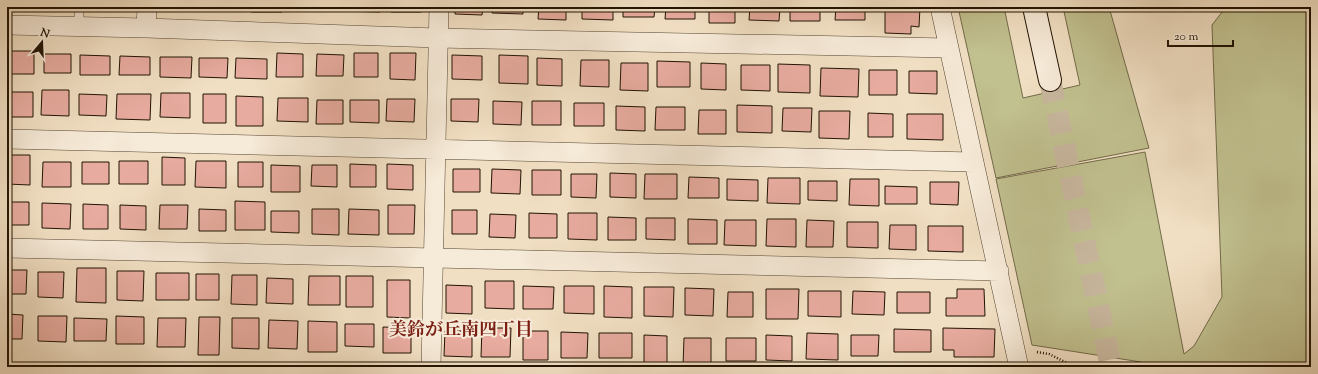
<svg xmlns="http://www.w3.org/2000/svg" width="1318" height="374" font-family="'Sorts Mill Goudy','Noto Serif JP',serif">
<rect width="100%" height="100%" fill="#f1dfc3"/>
<filter id="stains"><feTurbulence type="fractalNoise" baseFrequency=".005" numOctaves="4"/><feColorMatrix values="0 0 0 0 .2 0 0 0 0 .09 0 0 0 0 .02 0 0 0 .5 -.17"/></filter>
<radialGradient id="worn" r=".72"><stop offset=".6" stop-color="#630" stop-opacity="0"/><stop offset="1" stop-color="#630" stop-opacity=".3"/></radialGradient>
<path fill="#c1c08f" stroke="#716a49" d="M958,7H1004L1023,98L1080,85L1063,7H1109L1149,148L996,178Z
M1226,7H1311V367H1147L1141,362L1032,345L996,179L1145,152L1184,354L1194,346L1222,297L1212,25Z"/>
<path fill="#e7ab9f" stroke="#211403" d="M210,7H241V9L210,8Z
M251,7H282V12H251Z
M343,7H380V12L343,11Z
M391,7H421V12H391Z
M455,7H483L482,15L455,14Z
M492,7H523V14L492,13Z
M539,7H566V20L538,19Z
M582,7H613V20L582,19Z
M623,7H655L654,17H623Z
M666,7H695V19H665Z
M709,7H735V23H709Z
M750,7H780L779,21L749,20Z
M790,7H820V21H790Z
M836,7H865V20H835Z
M885,7H920L919,27L911,26V34L885,33Z
M7,51H34V74H7Z
M277,53L303,54V77H276Z
M354,53H378V77H354Z
M390,53H416L415,80L390,79Z
M44,54H71V73H44Z
M317,54L344,55L343,76H316Z
M80,55L110,56V75H80Z
M452,55L482,56V80L452,79Z
M499,55L528,56V84L499,83Z
M120,56L150,57V75H119Z
M160,57H192L191,78L160,77Z
M199,58H228L227,78L199,77Z
M236,58L267,59V79L235,78Z
M537,58L562,59V86L537,85Z
M581,60H609V87L580,86Z
M657,61L690,62V87H657Z
M621,63H648V91L620,90Z
M701,63L726,64V90L701,89Z
M778,64L810,65V93L778,92Z
M741,65H770V91L741,90Z
M821,68L859,69L858,97L820,96Z
M869,70H897V95H869Z
M909,71H937V94L909,93Z
M42,90H69V116L41,115Z
M7,92H33V117H7Z
M161,93H190V118L160,117Z
M79,94L107,95L106,116L79,115Z
M117,94H151L150,120L116,119Z
M203,94H226V123H203Z
M236,96L263,97V126H236Z
M278,98H308V122L277,121Z
M387,99H415L414,122L386,121Z
M451,99H479L478,122L451,121Z
M317,100H343V124H316Z
M350,100H379V123L350,122Z
M493,101L522,102L521,125L493,124Z
M532,101H561V125H532Z
M574,103H604V126H574Z
M737,105L772,106V133L737,132Z
M616,106L645,107V131L616,130Z
M656,107H685V130H655Z
M783,108H812L811,132L782,131Z
M699,110H726V134H698Z
M819,111H850L849,139L819,138Z
M868,113L893,114V137H868Z
M907,114H943V140L907,139Z
M7,155H30V185L7,184Z
M162,157L185,158V185H162Z
M119,161H148V184H119Z
M196,161H226V188L195,187Z
M43,162H71V187H42Z
M82,162H109V184H82Z
M238,162H263V187H238Z
M350,164L376,165V187H350Z
M387,164L413,165V190L387,189Z
M271,165L300,166V192H271Z
M312,165H337V187L311,186Z
M453,169H480V192H453Z
M492,169L521,170L520,194L491,193Z
M532,170H561V195H532Z
M610,173L636,174V198L610,197Z
M571,174H597L596,198L571,197Z
M645,174H677V199H644Z
M689,177L719,178V198H688Z
M768,178H800V204L767,203Z
M727,179L758,180V201L727,200Z
M850,179H879V206L849,205Z
M808,181H837V201L808,200Z
M930,182H959L958,205L930,204Z
M885,186L917,187V204H885Z
M235,201L265,202V230H235Z
M7,202H29V225H7Z
M42,203L71,204L70,229L42,228Z
M83,204L108,205V229H83Z
M120,205L146,206V230L120,229Z
M160,205H188L187,229H159Z
M388,205H415L414,234H388Z
M199,209L226,210V231H199Z
M312,209H339V235L312,234Z
M349,209L379,210V235L348,234Z
M452,210H477V234H452Z
M271,211H299V233L271,232Z
M529,213L557,214V238H529Z
M568,213H597V240L568,239Z
M490,214L516,215L515,238L489,237Z
M608,217L636,218V240H608Z
M646,218H675V240L646,239Z
M688,219L717,220V244H688Z
M767,219H796V247L766,246Z
M725,220H756V246L724,245Z
M807,220L834,221L833,247H806Z
M847,222H878V248L847,247Z
M890,225H916V250L889,249Z
M928,226H963V252L928,251Z
M77,268H106V303L76,302Z
M7,270H27L26,294H7Z
M117,271H144L143,301L117,300Z
M38,272H64L63,298L38,297Z
M156,273H189V300H156Z
M196,274H219V300H196Z
M232,275H257V305L231,304Z
M309,276H340V305H308Z
M346,276H373V307H346Z
M267,278L293,279V304L266,303Z
M387,280H410V318L387,317Z
M485,281H514V309L485,308Z
M446,285L472,286V314L446,313Z
M523,286L554,287L553,309H523Z
M564,286H594V314L564,313Z
M604,286L632,287V318L604,317Z
M644,287H674L673,317L644,316Z
M685,288L714,289L713,316L685,315Z
M766,289H799L798,319H766Z
M957,289H984L985,316H946V298H957Z
M808,291H841V317L808,316Z
M853,291L885,292L884,315L852,314Z
M728,292H753V317H727Z
M897,292H930V313H897Z
M7,314L23,315L22,339H7Z
M38,316H67L66,342L38,341Z
M116,316L144,317V344H116Z
M199,317H220L219,355H198Z
M74,318L107,319L106,341H74Z
M158,318H186L185,347H157Z
M232,318H259V349L232,348Z
M269,320L298,321L297,349L268,348Z
M308,321L337,322V352H308Z
M345,324H374V347L345,346Z
M383,327L411,328V353H383Z
M482,328H511L510,357H481Z
M943,328L995,329L994,357H954V350H943Z
M894,329L931,330V352H894Z
M445,331H472V357L444,356Z
M523,331H548V360H523Z
M561,332L588,333L587,358H561Z
M599,333H632V358H599Z
M807,333L838,334V360L806,359Z
M644,335L667,336V367H644Z
M766,335L792,336V361L766,360Z
M851,335H879L878,356H851Z
M684,338H711V367H683Z
M726,338H756V361H726Z"/>
<g fill="none" stroke-linecap="round" stroke-linejoin="round">
<path stroke="#c7b69d" stroke-width="22" stroke-dasharray="22 11" stroke-linecap="butt" d="M1050,80L1111,367"/>
<g stroke="#554733" stroke-width="10">
<path id="lane" d="M79,27V7"/>
</g>
<g stroke="#554733" stroke-width="20">
<path id="street" d="M940,7C965,126 993,244 1018,363L1017,367
M7,25L146,28L437,38L948,48
M146,28L147,7
M7,139L973,162
M7,248L999,271
M431,367L439,7"/>
</g>
<g stroke="#211403" stroke-width="24">
<path id="secondary" d="M1034,7L1050,80"/>
</g>
<path stroke="#211403" stroke-width="2.5" stroke-dasharray="1 2" stroke-linecap="butt" d="M1037,352L1049,354L1075,367"/>
<use href="#lane" stroke="#f6ead8" stroke-width="9"/>
<use href="#street" stroke="#f6ead8" stroke-width="19"/>
<use href="#secondary" stroke="#f6ead8" stroke-width="22"/>
</g>
<g text-anchor="middle" dominant-baseline="central" stroke-width="4" stroke-linejoin="round" paint-order="stroke">
<g font-size="18" font-weight="bold" fill="#7a1f14" stroke="#f6ead8">
<text x="461" y="331">美鈴が丘南四丁目</text>
</g>
</g>
<rect width="1318" height="374" fill="none" stroke="#f1dfc3" stroke-width="24"/>
<rect x="8" y="8" width="1302" height="358" fill="none" stroke="#211403" stroke-width="2"/>
<rect x="12" y="12" width="1294" height="350" fill="none" stroke="#211403"/>
<g transform="translate(42 42) rotate(19)" stroke="#f6ead8" stroke-width="3" paint-order="stroke">
<path d="M0-3L7 15L0 10L-7 15Z" fill="#211403"/>
<text y="-6" font-size="11" font-weight="bold" text-anchor="middle" fill="#211403">N</text>
</g>
<path d="M1168 40v6h65v-6" fill="none" stroke="#211403" stroke-width="2"/>
<text x="1174" y="40" font-size="12" fill="#211403" stroke="#f6ead8" stroke-width="3" paint-order="stroke">20 m</text>
<rect width="100%" height="100%" filter="url(#stains)"/>
<rect width="100%" height="100%" fill="url(#worn)"/>
</svg>
